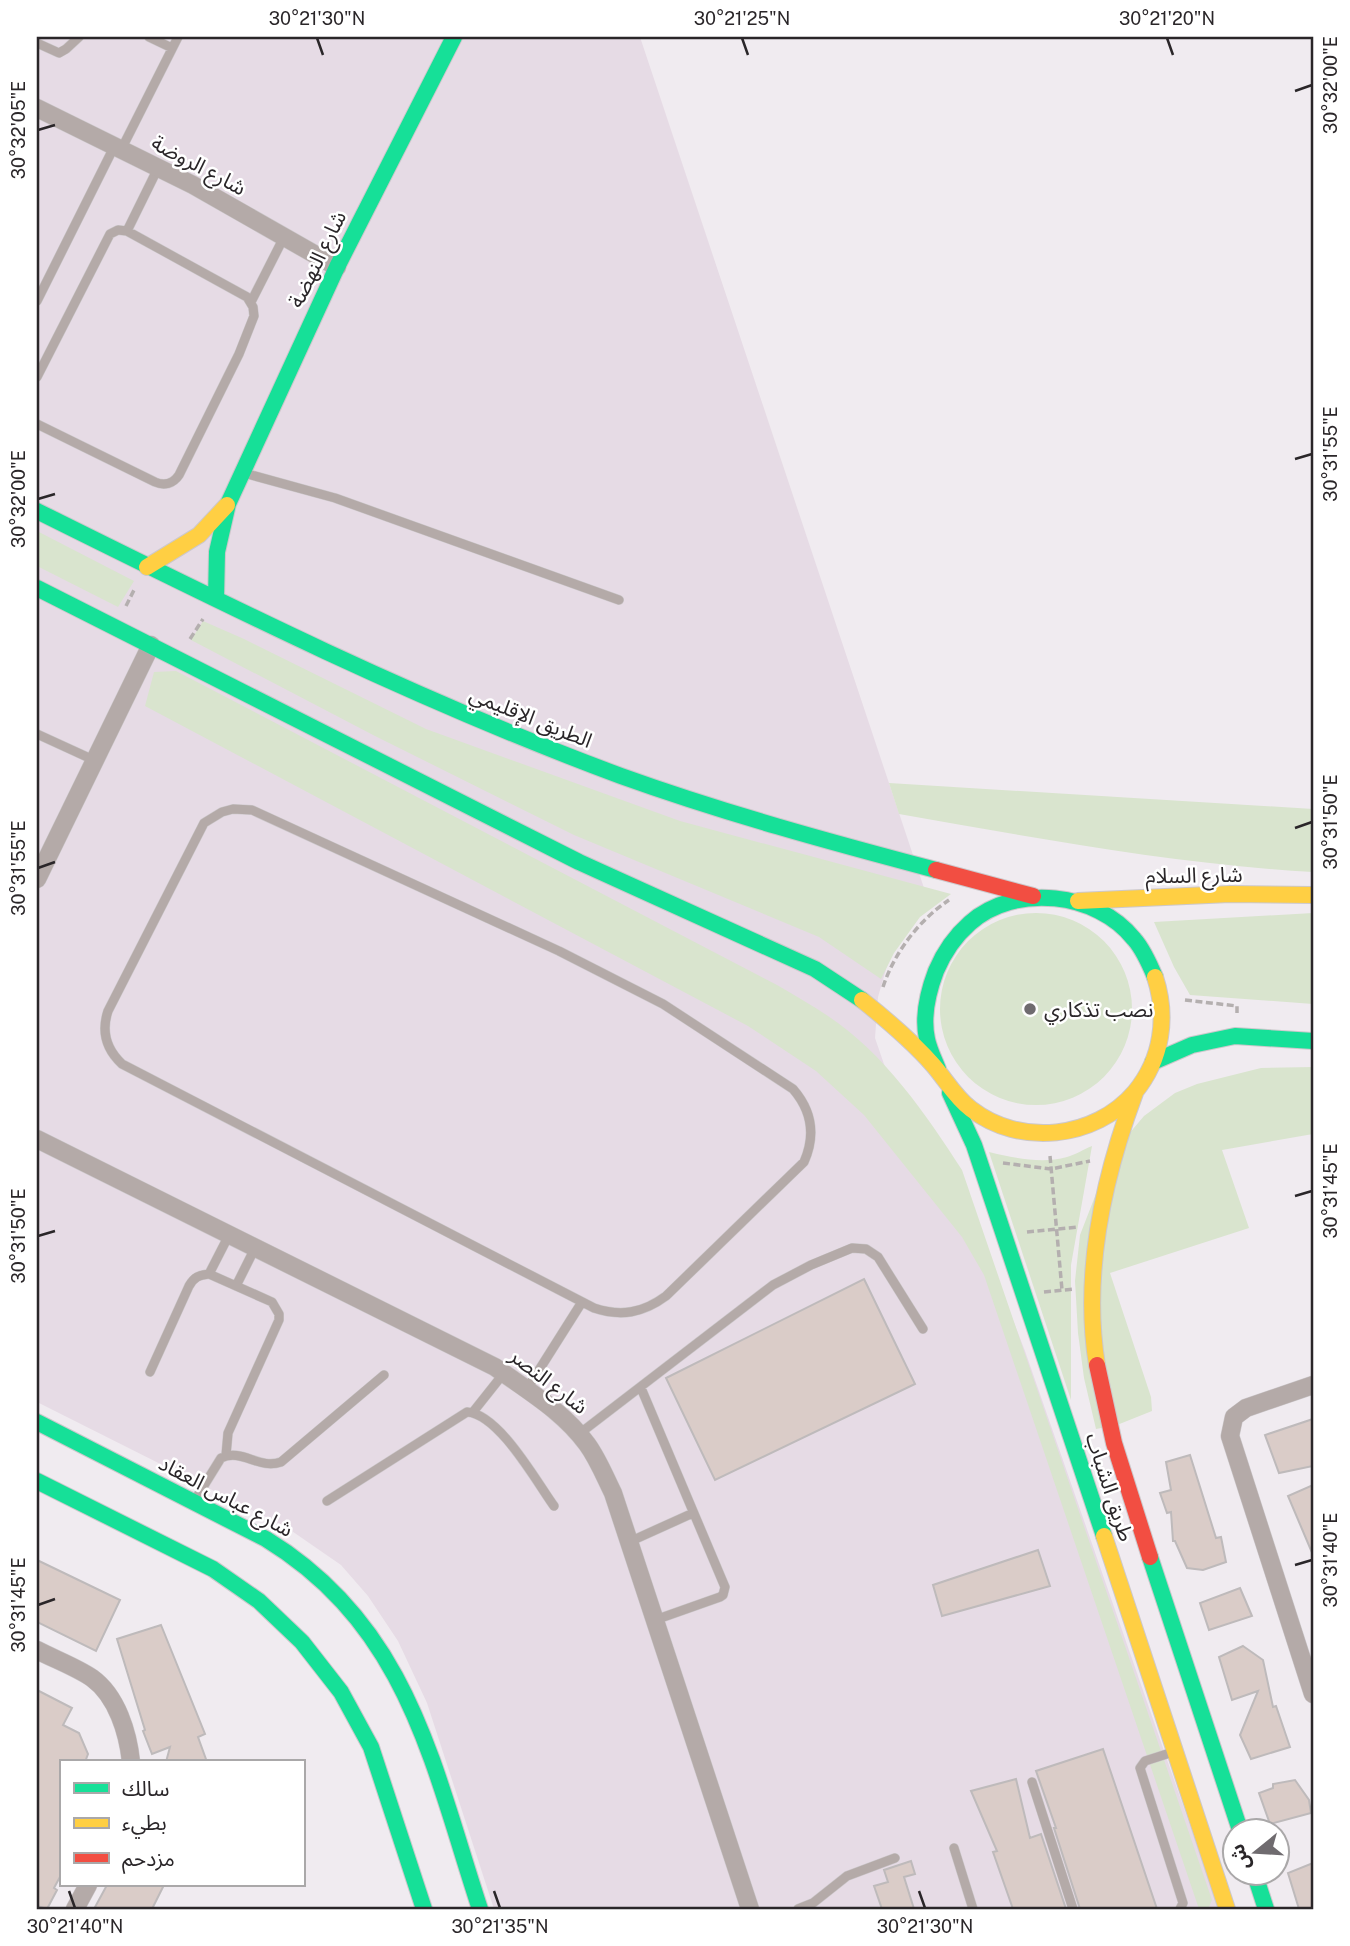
<svg xmlns="http://www.w3.org/2000/svg" width="1350" height="1946" font-family="'Public Sans','Noto Sans Arabic',sans-serif">
<rect width="100%" height="100%" fill="#f0ebf0"/>
<path fill="#e6dbe5" d="M37,37H640L926,894L895,938L878,997L875,1038L885,1067L897,1087L956,1173L1025,1351L1219,1909H494L427,1703L398,1641L368,1596L341,1565L286,1527L37,1402Z"/>
<path fill="#d9e4ce" d="M37,531L134,581L118,607L37,566Z
M203,621L244,639L426,729L680,821L951,894L920,917L894,953L881,979L819,937L574,835L375,736L191,640Z
M176,671L777,985C794,995 812,1005 828,1016C884,1053 926,1114 962,1170L1212,1900L1209,1907L1199,1909L984,1275L962,1237L864,1115L816,1071L748,1026L145,706L154,672Z
M889,783L1313,809V872C1174,864 1036,838 899,814Z
M940 1009a96 96 0 1 1 192 0a96 96 0 1 1-192 0Z
M1313,913V1004L1190,995L1174,967L1154,922Z
M1313,1067V1134L1222,1150L1249,1228L1110,1273L1151,1397L1152,1411L1117,1425L1096,1429L1084,1378L1078,1333L1075,1281L1080,1235L1111,1155L1144,1116L1175,1093L1197,1084L1261,1068Z
M1092,1146L1071,1265V1400L989,1152C1013,1158 1042,1164 1067,1157C1075,1155 1084,1149 1092,1146Z"/>
<path fill="#daccc8" stroke="#bebabb" stroke-width="2" d="M864,1279L915,1384L715,1480L666,1378Z
M1313,1419V1466L1279,1473L1265,1435Z
M1190,1455L1216,1538L1221,1537L1226,1562L1203,1570L1187,1568L1175,1541H1173L1171,1512L1167,1513L1160,1493L1171,1490L1166,1462Z
M1313,1485V1555L1288,1496Z
M1038,1550L1050,1586L942,1616L933,1585Z
M37,1560L120,1600L96,1651L37,1622Z
M1240,1588L1252,1616L1209,1630L1200,1603Z
M161,1625L205,1734L198,1737L207,1762H166L170,1747L152,1754L143,1731L145,1730L117,1639Z
M1243,1646L1263,1660L1273,1707L1276,1706L1290,1747L1251,1759L1240,1735L1258,1691L1232,1700L1219,1657Z
M37,1690L72,1708L63,1725L79,1733L88,1754L85,1762H61V1875L54,1888L57,1890L47,1909L37,1906Z
M1103,1749L1157,1909H1080L1054,1828H1056L1036,1771Z
M1016,1779L1030,1838L1041,1834L1066,1909H1013L993,1852L997,1851L971,1791Z
M1295,1780L1309,1800L1311,1813L1270,1824L1259,1793L1273,1788V1784Z
M911,1861L915,1874L904,1877L914,1909H882L874,1886L888,1882L884,1870Z
M1313,1863V1909H1299L1288,1873Z
M107,1885H164L152,1909H94Z"/>
<g fill="none" stroke-linecap="round" stroke-linejoin="round">
<g stroke="#ccc8cb" stroke-width="10">
<path id="lane" d="M149,37L172,48
M37,43L59,53L66,49L79,37
M121,150L178,37
M127,231L158,168
M37,301L114,147
M251,302L284,237
M37,377L110,234L118,230L127,231L247,297L253,307L254,316L239,354L179,475C173,484 164,486 155,482L37,424
M244,473L335,498L619,600
M37,734L96,761
M233,809L252,810L559,951L663,1004L793,1089C812,1111 816,1135 804,1162L666,1296C643,1313 621,1317 594,1308L122,1064C106,1049 101,1032 108,1011L204,823L222,812Z
M209,1274L229,1235
M236,1286L255,1248
M150,1372L189,1286C194,1277 199,1275 209,1274L272,1302L279,1314V1320L228,1433L226,1455
M641,1388L725,1587L723,1595L720,1597L655,1620
M527,1389L582,1302
M473,1412L504,1373
M579,1434L773,1285L811,1265L852,1248L866,1249L878,1257L923,1329
M195,1500L221,1458C242,1448 259,1470 281,1462L384,1375
M327,1501L467,1412C499,1414 536,1481 554,1506
M629,1542L693,1513
M1173,1752L1145,1761L1140,1768L1183,1903L1180,1909
M1032,1782L1073,1909
M954,1848L973,1909
M798,1909L813,1903L847,1876L895,1858"/>
</g>
<g stroke="#ccc8cb" stroke-width="19">
<path id="street" d="M37,108L193,185L337,267
M37,879L151,645
M37,1139L495,1367C528,1391 563,1411 587,1444C598,1459 605,1477 613,1493L750,1909
M1313,1385L1246,1408L1234,1417L1230,1436L1313,1694
M37,1650C54,1659 76,1667 92,1678C117,1696 128,1733 131,1762
M75,1909L88,1885"/>
</g>
<g stroke="#ccc8cb" stroke-width="18">
<path id="fast" d="M37,511C228,606 421,702 621,776C724,813 830,842 936,870
M37,588L579,862L815,969L862,1000
M216,599L217,552L228,504L337,267L454,37
M1153,1062L1192,1045L1235,1036L1313,1041
M938,1069C934,1059 929,1049 927,1039C922,1016 928,992 936,971C944,952 954,937 970,923C1015,883 1097,892 1134,939C1143,949 1150,965 1155,977
M950,1093L974,1145L1104,1536
M37,1422L266,1539C408,1626 432,1763 480,1909
M37,1481L213,1569L259,1601L302,1642L341,1692L371,1747L424,1909
M1150,1557L1240,1830
M1254,1872L1266,1909"/>
</g>
<g stroke="#ccc8cb" stroke-width="18">
<path id="slow" d="M147,567L199,535L227,505
M1078,901L1230,894L1313,895
M862,1000C887,1020 912,1041 933,1065C946,1080 955,1097 971,1109C1020,1147 1095,1139 1135,1092C1162,1059 1168,1017 1155,977
M1097,1365C1082,1273 1103,1179 1135,1093
M1104,1536L1227,1909"/>
</g>
<g stroke="#ccc8cb" stroke-width="18">
<path id="jam" d="M936,870L1033,896
M1097,1365L1114,1443L1150,1557"/>
</g>
<path stroke="#b4afaf" stroke-width="3.5" stroke-dasharray="7 3.5" stroke-linecap="butt" d="M126,606L135,588
M190,639L203,619
M883,987C894,953 919,920 949,900
M1185,1000L1237,1006V1013
M1050,1156L1062,1290
M1003,1163L1051,1169L1090,1161
M1027,1232L1078,1227
M1044,1292L1074,1289"/>
<use href="#lane" stroke="#b4aaa8" stroke-width="9"/>
<use href="#street" stroke="#b4aaa8" stroke-width="18"/>
<use href="#fast" stroke="#16e098" stroke-width="16"/>
<use href="#slow" stroke="#ffcf43" stroke-width="16"/>
<use href="#jam" stroke="#f24e42" stroke-width="16"/>
</g>
<path fill="none" stroke="#2a2629" stroke-width="2.5" d="M317,38L323,55M742,38L748,55M1167,38L1173,55M1295,91L1312,85M38,130L55,125M1295,459L1312,454M38,499L55,494M1295,828L1312,822M38,868L55,862M1295,1196L1312,1191M38,1236L55,1231M1295,1565L1312,1560M38,1605L55,1599M69,1891L75,1908M494,1891L500,1908M919,1891L925,1908"/>
<circle fill="#6f6b6f" stroke="#fff" stroke-width="2.5" cx="1030" cy="1009" r="7"/>
<g text-anchor="middle" dominant-baseline="central" stroke-width="5" stroke-linejoin="round" paint-order="stroke">
<g font-size="21" fill="#2a2629" stroke="#fff">
<text transform="translate(199 165) rotate(28)">شارع الروضة</text>
<text transform="translate(317 259) rotate(-64)">شارع النهضة</text>
<text transform="translate(531 717) rotate(22)">الطريق الإقليمي</text>
<text transform="translate(1194 875) rotate(-1)">شارع السلام</text>
<text transform="translate(549 1381) rotate(38)">شارع النصر</text>
<text transform="translate(1110 1487) rotate(72)">طريق الشباب</text>
<text transform="translate(226 1496) rotate(28)">شارع عباس العقاد</text>
</g>
<g font-size="21" fill="#2a2629" stroke="#fff" text-anchor="start">
<text x="1044" y="1009">نصب تذكاري</text>
</g>
</g>
<rect width="1350" height="1946" fill="none" stroke="#ffffff" stroke-width="77"/>
<rect x="60" y="1760" width="245" height="126" fill="#ffffff" stroke="#aaa8a9" stroke-width="2"/>
<rect x="74" y="1783" width="35" height="10" fill="#16e098" stroke="#aaa8a9" stroke-width="2"/>
<text x="122" y="1796" font-size="21" fill="#2a2629">سالك</text>
<rect x="74" y="1818" width="35" height="10" fill="#ffcf43" stroke="#aaa8a9" stroke-width="2"/>
<text x="122" y="1830" font-size="21" fill="#2a2629">بطيء</text>
<rect x="74" y="1853" width="35" height="10" fill="#f24e42" stroke="#aaa8a9" stroke-width="2"/>
<text x="122" y="1866" font-size="21" fill="#2a2629">مزدحم</text>
<g transform="translate(1256 1852) rotate(252)"><circle r="33" fill="#ffffff" stroke="#aaa8a9" stroke-width="2"/>
<path d="M0-5L12 26L0 18L-12 26Z" fill="#6f6b6f"/>
<text y="-10" font-size="19" font-weight="bold" text-anchor="middle" fill="#2a2629">ش</text>
</g>
<rect x="38" y="38" width="1274" height="1870" fill="none" stroke="#2a2629" stroke-width="2.5"/>
<g font-size="18" text-anchor="middle" fill="#2a2629">
<text x="317" y="25">30°21'30"N</text>
<text x="742" y="25">30°21'25"N</text>
<text x="1167" y="25">30°21'20"N</text>
<text transform="translate(1331 85) rotate(-90)" y="6">30°32'00"E</text>
<text transform="translate(19 130) rotate(-90)" y="6">30°32'05"E</text>
<text transform="translate(1331 454) rotate(-90)" y="6">30°31'55"E</text>
<text transform="translate(19 499) rotate(-90)" y="6">30°32'00"E</text>
<text transform="translate(1331 822) rotate(-90)" y="6">30°31'50"E</text>
<text transform="translate(19 868) rotate(-90)" y="6">30°31'55"E</text>
<text transform="translate(1331 1191) rotate(-90)" y="6">30°31'45"E</text>
<text transform="translate(19 1236) rotate(-90)" y="6">30°31'50"E</text>
<text transform="translate(1331 1560) rotate(-90)" y="6">30°31'40"E</text>
<text transform="translate(19 1605) rotate(-90)" y="6">30°31'45"E</text>
<text x="75" y="1933">30°21'40"N</text>
<text x="500" y="1933">30°21'35"N</text>
<text x="925" y="1933">30°21'30"N</text>
</g>
</svg>
